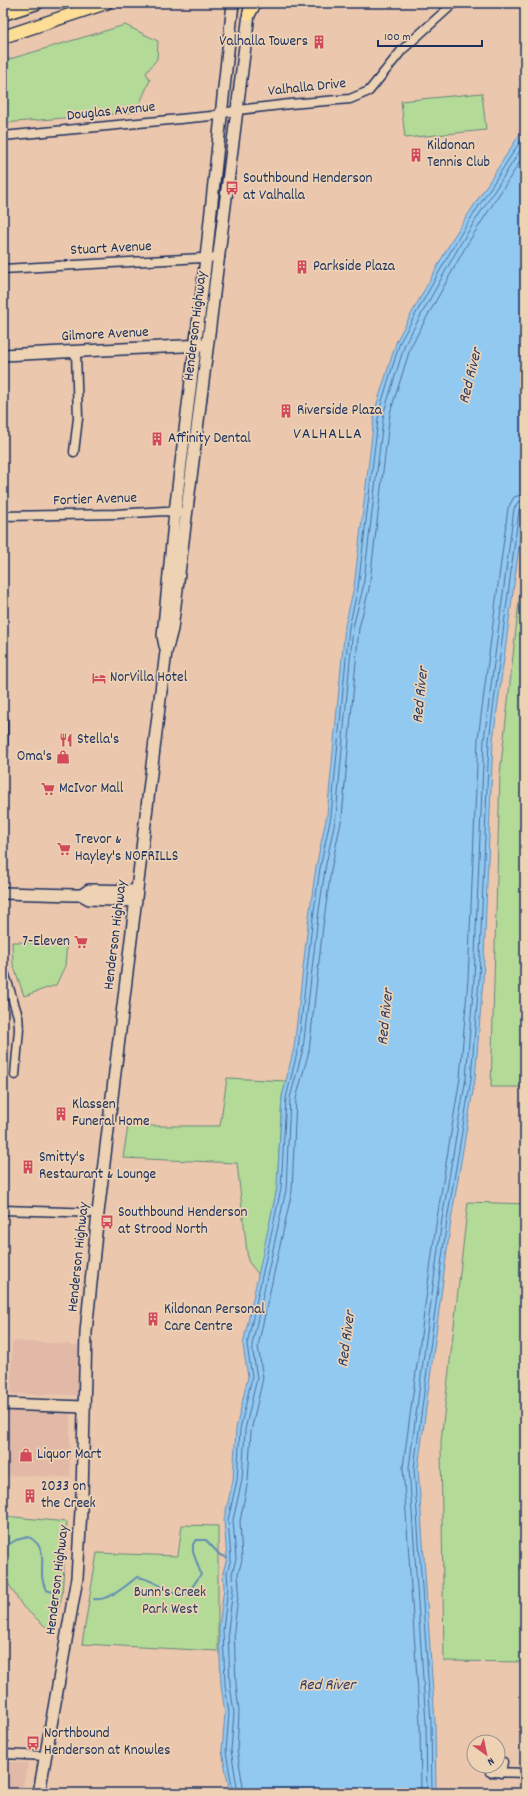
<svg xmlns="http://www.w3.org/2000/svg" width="528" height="1796" font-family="Dekko,sans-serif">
<rect width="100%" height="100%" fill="#ebc7ae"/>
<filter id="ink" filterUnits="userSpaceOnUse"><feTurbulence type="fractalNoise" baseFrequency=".025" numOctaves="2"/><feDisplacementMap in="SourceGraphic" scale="8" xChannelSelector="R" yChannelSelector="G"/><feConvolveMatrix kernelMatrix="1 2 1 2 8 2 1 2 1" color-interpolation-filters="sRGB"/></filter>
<g filter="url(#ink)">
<path fill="#e2b9a7" d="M15,1341L69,1344L70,1346H78V1395L11,1394L12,1344Z
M3,1407L70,1410V1477L3,1475Z
M3,1762L28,1763L21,1793H3Z"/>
<path fill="#b3db97" stroke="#67857a" d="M125,25L158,41L157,59L146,73L150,80L136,112L3,123V61Z
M482,93L486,130L405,138L401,101Z
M525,547V1087H491L500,774Z
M12,942L67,943L65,966L56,985L24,996L13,964Z
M227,1078L286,1081L282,1097L277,1188L259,1275L248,1261L237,1163L123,1158L128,1126H220Z
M468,1202L525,1204V1662L444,1661L441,1441Z
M3,1516L67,1522L62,1595L52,1632L23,1607L3,1575Z
M182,1525L218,1526V1651L82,1644L97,1553L178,1556Z"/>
<path fill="#92c9f1" stroke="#628bb6" d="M525,126V502L493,740L483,980L475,1079L451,1220L418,1468L435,1723L436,1793H230L222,1751L225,1713L221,1685L219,1629L224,1587L223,1573L227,1558L224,1520L233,1480L236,1429L248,1377L243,1345L277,1188L282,1097L294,1048L308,924L316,867L327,815L345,626L354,587L375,410L397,340L453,238Z"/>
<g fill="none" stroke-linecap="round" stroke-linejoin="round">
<path stroke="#4b6d99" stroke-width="1" d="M233,1793L226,1751L229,1713L225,1685L223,1630L228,1587L227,1573L231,1559L228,1520L237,1480L240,1429L252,1377L247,1345L281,1189L286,1098L298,1049L312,925L320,868L331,816L349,627L358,588L379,411L400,342L457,240L525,134
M238,1793L231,1750L234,1713L230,1685L228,1630L233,1588L232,1574L236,1559L233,1520L242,1480L245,1430L257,1378L252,1345L286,1190L290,1098L303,1049L317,925L325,869L336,816L353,627L363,588L384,412L405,344L461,243L525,143
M244,1793L237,1750L239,1712L236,1684L234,1630L239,1588L238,1574L242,1560L240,1521L248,1481L251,1431L263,1378L258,1346L292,1191L296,1099L309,1051L323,926L331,870L342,817L359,628L369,589L390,413L411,346L466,246L525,154
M421,1793L420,1723L403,1467L437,1218L460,1078L468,979L478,739L508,508L514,497L525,494
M427,1793L426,1723L409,1467L442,1219L466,1078L474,979L484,740L514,509L518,502L525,500
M432,1793L431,1723L414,1468L447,1220L471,1079L479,979L489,740L519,510L521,506L525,505"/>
<path stroke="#628bb6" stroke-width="2" d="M3,1548L16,1540L29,1537C53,1551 35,1570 46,1590L56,1593
M94,1599C109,1601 126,1586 137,1577C155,1578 171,1598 188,1593L201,1574L193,1552V1544L196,1540H206L220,1555L227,1558"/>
<g stroke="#1b2f5e" stroke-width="11">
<path id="street" d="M3,136L211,116L238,110L290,104L350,99L369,91L402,50L454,3
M3,269L220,257
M74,452L78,418L76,351
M3,516L116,514L165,511L187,514
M3,719V753
M3,969L18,1016L19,1029L15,1075
M3,1210L98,1213
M3,1754L46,1756
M490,1772L525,1773
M501,1773L503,1762"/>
</g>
<g stroke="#1b2f5e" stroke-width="14">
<path id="secondary" d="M3,355L202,345
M165,646L163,636L175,512L206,258L233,3
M3,893L73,895H82L89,890L137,891
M82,895L89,899L136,901
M3,1404L84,1407
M39,1793L77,1578L82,1494L86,1332L98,1213L160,699L166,652L172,629L250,6"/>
</g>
<g stroke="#1b2f5e" stroke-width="15">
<path id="primary" d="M3,14L37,3
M249,14L255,3
M3,37L106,3"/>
</g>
<use href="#street" stroke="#edd2b4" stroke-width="8"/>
<use href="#secondary" stroke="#edd2b4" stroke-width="11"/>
<use href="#primary" stroke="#fede96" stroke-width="12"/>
</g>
</g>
<defs>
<g id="building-bare" transform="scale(1.08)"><path d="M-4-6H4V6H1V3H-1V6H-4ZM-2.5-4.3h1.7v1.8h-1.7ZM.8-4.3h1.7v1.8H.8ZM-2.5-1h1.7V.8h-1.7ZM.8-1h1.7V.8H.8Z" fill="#d1495b" stroke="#edd2b4" stroke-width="2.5" paint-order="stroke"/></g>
<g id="bus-bare" transform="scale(1.08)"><path d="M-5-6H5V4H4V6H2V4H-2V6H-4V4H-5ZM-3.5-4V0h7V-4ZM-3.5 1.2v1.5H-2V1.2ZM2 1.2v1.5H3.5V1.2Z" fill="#d1495b" stroke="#edd2b4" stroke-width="2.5" paint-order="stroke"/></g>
<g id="hotel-bare" transform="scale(1.08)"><path d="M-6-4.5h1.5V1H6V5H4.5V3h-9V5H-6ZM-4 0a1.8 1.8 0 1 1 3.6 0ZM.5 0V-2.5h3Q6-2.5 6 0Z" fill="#d1495b" stroke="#edd2b4" stroke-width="2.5" paint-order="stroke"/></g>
<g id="restaurant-bare" transform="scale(1.08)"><path d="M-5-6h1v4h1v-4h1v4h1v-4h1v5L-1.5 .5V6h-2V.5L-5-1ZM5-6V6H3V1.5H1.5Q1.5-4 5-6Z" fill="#d1495b" stroke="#edd2b4" stroke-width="2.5" paint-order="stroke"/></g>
<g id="shop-bare" transform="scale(1.08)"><path d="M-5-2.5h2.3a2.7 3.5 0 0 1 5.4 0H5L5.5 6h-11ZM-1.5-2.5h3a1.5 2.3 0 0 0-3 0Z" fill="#d1495b" stroke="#edd2b4" stroke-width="2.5" paint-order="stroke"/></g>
<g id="supermarket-bare" transform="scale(1.08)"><path d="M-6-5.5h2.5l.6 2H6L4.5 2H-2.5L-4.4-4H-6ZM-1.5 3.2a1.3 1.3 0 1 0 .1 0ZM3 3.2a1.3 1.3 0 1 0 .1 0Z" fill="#d1495b" stroke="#edd2b4" stroke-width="2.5" paint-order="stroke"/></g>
</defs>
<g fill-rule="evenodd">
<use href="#building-bare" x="319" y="42"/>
<use href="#building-bare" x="416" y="155"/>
<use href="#bus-bare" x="232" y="188"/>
<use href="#building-bare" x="302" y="267"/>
<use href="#building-bare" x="286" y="411"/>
<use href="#building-bare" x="157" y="439"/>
<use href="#hotel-bare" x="99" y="678"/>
<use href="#restaurant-bare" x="66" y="740"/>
<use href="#shop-bare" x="63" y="757"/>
<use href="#supermarket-bare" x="48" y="789"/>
<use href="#supermarket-bare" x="64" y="849"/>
<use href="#supermarket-bare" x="81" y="942"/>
<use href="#building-bare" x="61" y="1114"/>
<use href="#building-bare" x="28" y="1167"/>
<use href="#bus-bare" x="107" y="1222"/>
<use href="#building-bare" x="153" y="1319"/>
<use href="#shop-bare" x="26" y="1455"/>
<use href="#building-bare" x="30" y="1496"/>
<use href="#bus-bare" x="33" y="1743"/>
</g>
<g text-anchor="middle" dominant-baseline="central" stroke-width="3.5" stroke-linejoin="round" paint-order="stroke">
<g font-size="15" fill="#1b2f5e" stroke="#edd2b4" text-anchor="start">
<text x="308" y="42" text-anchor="end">Valhalla Towers</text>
<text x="427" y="146">Kildonan<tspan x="427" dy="17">Tennis Club</tspan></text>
<text x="243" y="179">Southbound Henderson<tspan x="243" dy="17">at Valhalla</tspan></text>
<text x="313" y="267">Parkside Plaza</text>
<text x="297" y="411">Riverside Plaza</text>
<text x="168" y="439">Affinity Dental</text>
<text x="110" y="678">NorVilla Hotel</text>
<text x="77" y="740">Stella's</text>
<text x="52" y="757" text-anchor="end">Oma's</text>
<text x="59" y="789">McIvor Mall</text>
<text x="75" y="840">Trevor &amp;<tspan x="75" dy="17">Hayley's NOFRILLS</tspan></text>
<text x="70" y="942" text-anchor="end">7-Eleven</text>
<text x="72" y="1105">Klassen<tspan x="72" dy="17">Funeral Home</tspan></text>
<text x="39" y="1158">Smitty's<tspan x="39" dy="17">Restaurant &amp; Lounge</tspan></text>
<text x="118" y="1213">Southbound Henderson<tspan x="118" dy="17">at Strood North</tspan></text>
<text x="164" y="1310">Kildonan Personal<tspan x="164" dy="17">Care Centre</tspan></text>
<text x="37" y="1455">Liquor Mart</text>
<text x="41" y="1487">2033 on<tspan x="41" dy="17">the Creek</tspan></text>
<text x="44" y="1734">Northbound<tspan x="44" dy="17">Henderson at Knowles</tspan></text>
</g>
<g font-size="15" fill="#1b2f5e" stroke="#edd2b4">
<text transform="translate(307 88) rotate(-6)">Valhalla Drive</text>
<text transform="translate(111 112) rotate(-6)">Douglas Avenue</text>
<text transform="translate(111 249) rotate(-3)">Stuart Avenue</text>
<text transform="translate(196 326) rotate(-83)">Henderson Highway</text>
<text transform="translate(105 335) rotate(-3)">Gilmore Avenue</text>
<text transform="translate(95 500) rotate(-2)">Fortier Avenue</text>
<text transform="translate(116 935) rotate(-83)">Henderson Highway</text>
<text transform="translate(79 1257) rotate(-84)">Henderson Highway</text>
<text transform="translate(58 1580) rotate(-83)">Henderson Highway</text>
</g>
<g font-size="15" fill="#2a4064" stroke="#edd2b4">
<text x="170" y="1593">Bunn's Creek<tspan x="170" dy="17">Park West</tspan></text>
</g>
<g font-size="16" font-style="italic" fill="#273e6d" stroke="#edd2b4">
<text transform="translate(471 376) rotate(-76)">Red River</text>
<text transform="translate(421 695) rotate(-84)">Red River</text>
<text transform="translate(386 1017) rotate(-84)">Red River</text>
<text transform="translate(347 1339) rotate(-82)">Red River</text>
<text x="327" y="1685">Red River</text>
</g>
<g font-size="16" letter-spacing="1" fill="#1b2f5e" stroke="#edd2b4">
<text x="328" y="434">VALHALLA</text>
</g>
</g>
<rect width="528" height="1796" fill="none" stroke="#edd2b4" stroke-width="16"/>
<rect x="8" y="8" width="512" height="1780" fill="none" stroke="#1b2f5e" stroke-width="1.5" filter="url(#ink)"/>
<g transform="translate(486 1754) rotate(147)"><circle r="19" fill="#edd2b4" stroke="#999192"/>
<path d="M0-3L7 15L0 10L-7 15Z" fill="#d1495b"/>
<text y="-6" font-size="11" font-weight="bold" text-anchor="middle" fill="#1b2f5e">N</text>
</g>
<path d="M378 40v6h104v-6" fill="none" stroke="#1b2f5e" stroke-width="2"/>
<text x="384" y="40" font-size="12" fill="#1b2f5e" stroke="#edd2b4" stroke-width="3" paint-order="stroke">100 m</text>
</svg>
